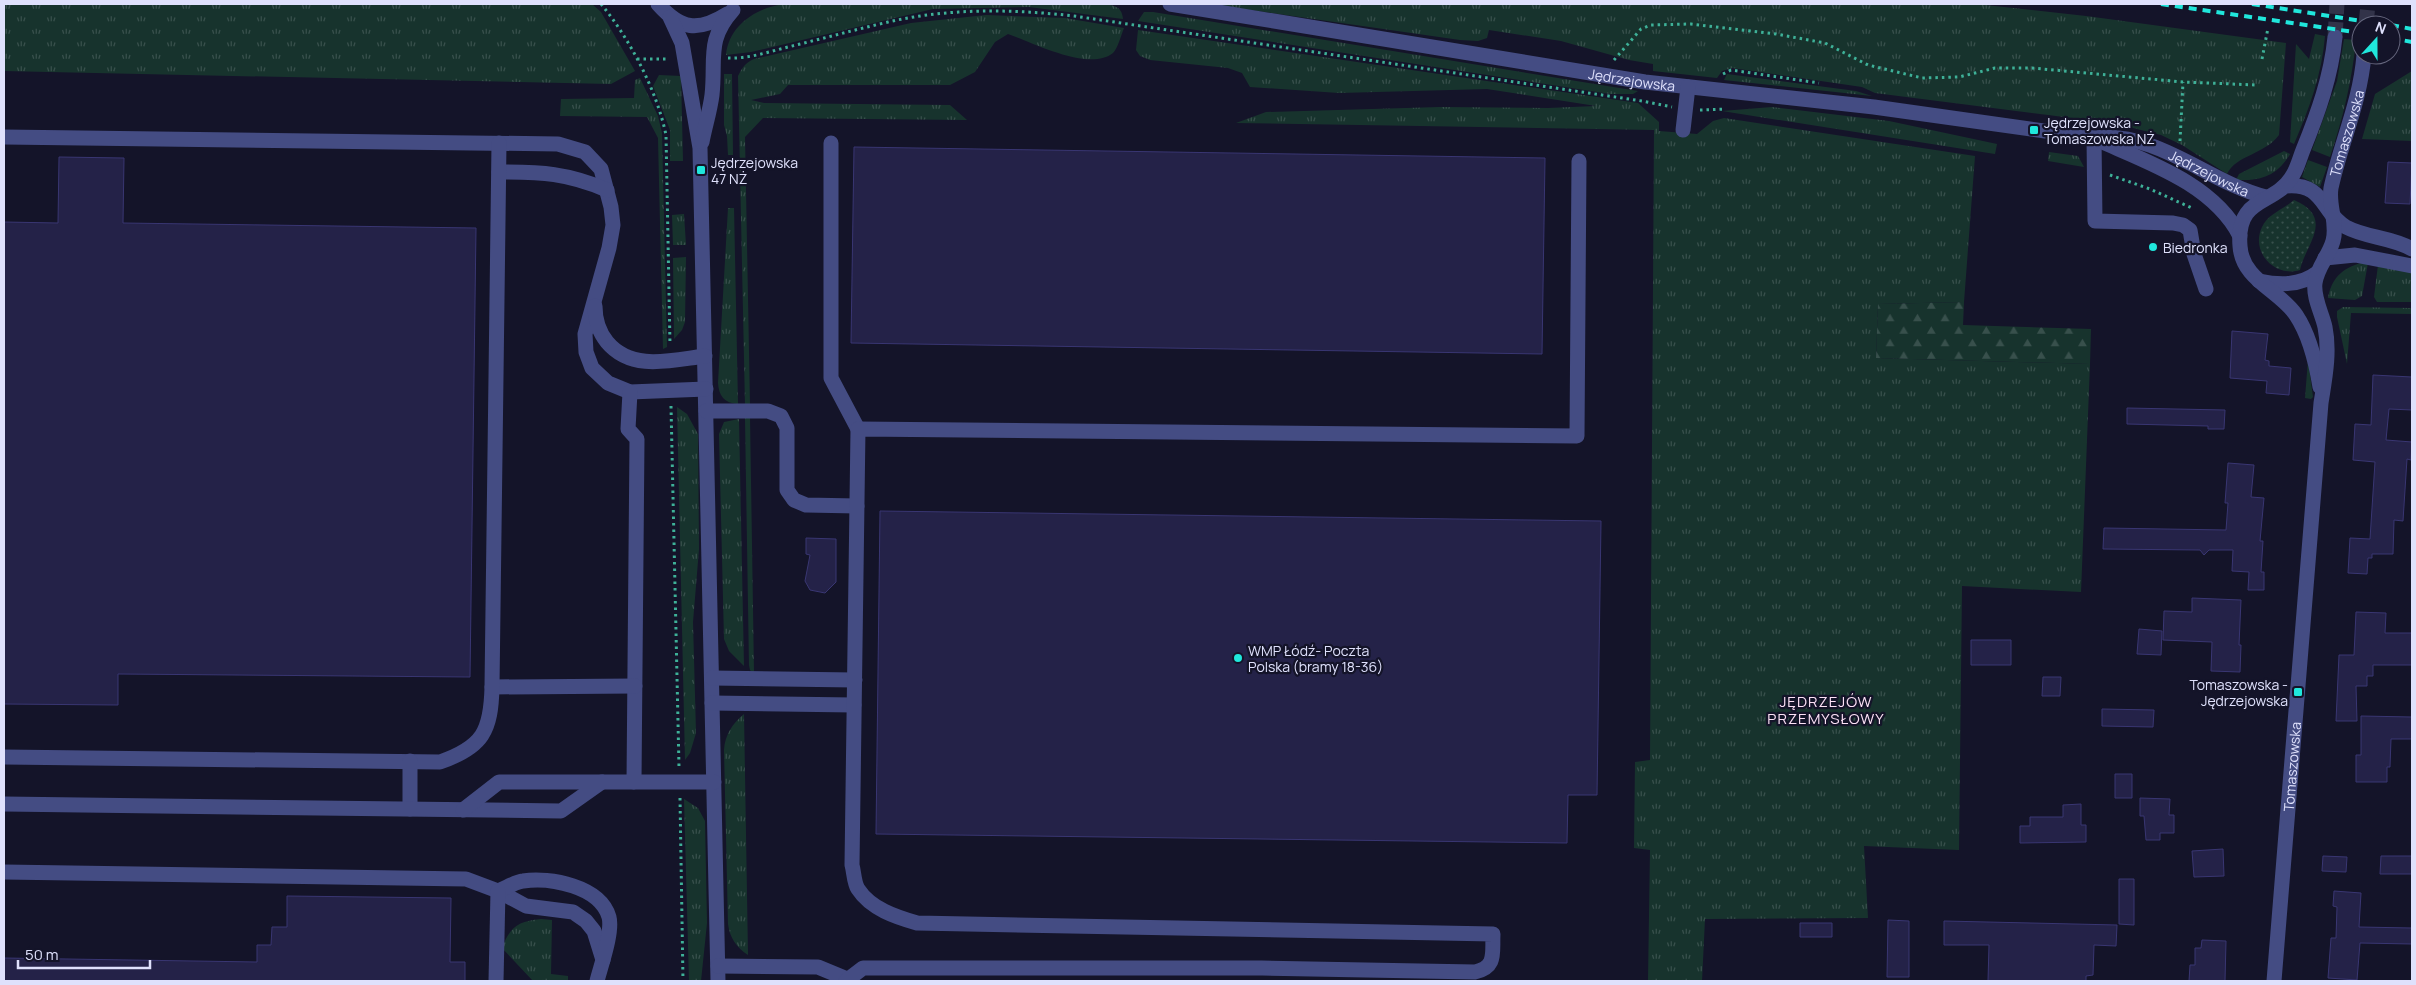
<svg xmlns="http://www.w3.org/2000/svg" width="2416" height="985" font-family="Manrope,sans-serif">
<defs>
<pattern id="grass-tufts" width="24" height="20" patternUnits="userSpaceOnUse" patternTransform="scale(1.25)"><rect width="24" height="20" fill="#17332d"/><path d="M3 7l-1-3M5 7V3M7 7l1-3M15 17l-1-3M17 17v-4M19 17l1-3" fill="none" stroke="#38504c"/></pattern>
<pattern id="forest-firs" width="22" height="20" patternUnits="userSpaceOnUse" patternTransform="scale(1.25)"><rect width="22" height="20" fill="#17332d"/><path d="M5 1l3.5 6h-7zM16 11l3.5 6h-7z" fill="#38504c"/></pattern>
<pattern id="garden-dots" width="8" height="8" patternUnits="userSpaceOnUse" patternTransform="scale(1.25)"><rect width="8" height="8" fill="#17332d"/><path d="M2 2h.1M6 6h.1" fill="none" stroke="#38504c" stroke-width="1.8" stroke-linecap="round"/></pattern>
</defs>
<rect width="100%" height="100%" fill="#141429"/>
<path fill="url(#grass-tufts)" d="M4,4H592L601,12L635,71L611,84L4,71Z
M785,4H1100C1112,5 1122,5 1123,19L1029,7L933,9L751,52L726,55C729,24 758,7 785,4Z
M1209,4H1976L2086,16L2286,43L2279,135C2264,155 2236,155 2227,174L2182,145L2161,135L2133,128L2104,122L1875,93L1862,87L1732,68L1722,71L1717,78L1653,71V64L1629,60L1561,41L1489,30L1487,38L1478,41L1460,40Z
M1144,12H1153L1638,91L1633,94H1610L1138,21Z
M986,15L1065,18L1124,28C1121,35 1118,48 1113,53C1089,72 1034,43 1008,34L995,42L975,72L950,85H788L780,94L751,100L764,103L950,105L967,120L763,118L745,137L750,406L745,405L738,76C742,68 745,63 754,59L911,23Z
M1138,30L1638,103L1659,122V131L1697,134L1713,121L1724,118L1975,156L1964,302L1878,304L1876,358L2090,364L2081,592L1962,586L1959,850L1864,846L1868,918L1705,919L1702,981H1648L1650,850L1634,848L1635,762L1650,760L1654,130L1236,123L1266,112L1440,107L1548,108L1596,106L1487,89L1339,93L1250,87L1242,73L1228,68L1150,60L1140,56L1136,50Z
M2315,34L2325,36C2322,74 2309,109 2294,144L2290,142L2296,44L2309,59Z
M2344,39L2356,40C2352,81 2343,118 2330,157L2312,150L2337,81Z
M2412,71V141L2362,139L2375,94Z
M724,74H732L733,155H728L727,136L724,125Z
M1727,74L1856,91L1872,96L1724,80Z
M659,75L681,76L683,161H670V130L653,86Z
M640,78L658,116L662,133L667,347L663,349L658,138L647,117L560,116L561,99L634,98L635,80Z
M1772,107L1889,121L1997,144L1995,154L1722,111Z
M2284,151L2290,154C2277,176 2261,181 2236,180L2239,174Z
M2049,152L2078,156L2084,167L2048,161Z
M2308,160L2327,167L2320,187L2302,177Z
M728,208H734L738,404C724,403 719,396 718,383Z
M684,214L686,245H673L672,215Z
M686,257L685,322L682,330L674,339L673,258Z
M2361,263H2368L2362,296L2355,300L2328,298C2331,279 2342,268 2361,263Z
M2378,265L2412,272V302H2377L2374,297Z
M2343,307L2412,308V314L2351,313L2347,364L2337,317V311Z
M2308,360L2313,397L2311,399L2305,398Z
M677,407L687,414L698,434L699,549L693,622L696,733L690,753L685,760Z
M745,418H750L754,674L750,670L749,665Z
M739,419L744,666L729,651L724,639L719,434L724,422Z
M744,714L748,955C736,947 730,938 728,924L724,750C725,735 732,724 744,714Z
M684,799L698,808L705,821L707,923L701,981H689Z
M541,919L552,920L551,974L568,976V981H533L502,948C510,927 518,921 541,919Z"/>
<path fill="url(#forest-firs)" d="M1964,302L1963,325L2091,329L2090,364L1876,358L1878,304Z"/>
<path fill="url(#garden-dots)" d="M2294,200C2336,218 2305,245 2300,270C2275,278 2250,252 2262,227C2268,214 2284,209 2294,200Z"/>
<path fill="#242248" stroke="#393672" d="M854,147L1545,158L1542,354L851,343Z
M59,157L124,158L123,223L476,228L470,677L118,674V705L4,704V222L58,223Z
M2388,162L2412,163L2410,204L2385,203Z
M2232,331L2268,334L2265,360L2269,361V366L2291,368L2289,395L2266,393L2267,381L2230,378Z
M2373,375L2412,377V410L2389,409L2386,440L2412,442L2411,460L2407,459L2403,521L2394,520L2393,554H2372V558H2368L2367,574L2348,573L2350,538L2370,539L2375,462L2353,460L2355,424L2371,425Z
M2127,408L2225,410L2224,429H2208V426L2127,424Z
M2228,463L2254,465L2251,497L2264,498L2260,541H2263L2261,572H2264V590H2248L2249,572L2232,571L2233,550H2209L2204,555L2200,550L2103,549L2104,528L2226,530L2228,503H2225Z
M880,511L1601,521L1597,795H1568L1567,843L876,834Z
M806,538L836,539V582L825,593L810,590L805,581L810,555L806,554Z
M2192,598L2241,600L2239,645H2241L2240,672L2211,671L2212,642L2163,640L2164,611L2192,612Z
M2356,612L2386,613L2385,633H2412V665H2373V676H2367V686H2356L2357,721H2336L2339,655H2354Z
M2139,629L2162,631L2161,655L2137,654Z
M1971,640H2011V665H1971Z
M2043,677H2061L2060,696H2042Z
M2102,709L2154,710L2153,727L2102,726Z
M2361,716L2412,717V739H2391L2390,767H2387V782H2356V755H2361Z
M2115,774H2132V798H2115Z
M2140,798L2170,799L2169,815H2174V833H2160V840H2146L2144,816H2140Z
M2081,804V825H2086V842L2020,843V826H2030V817H2063V805Z
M2223,849L2224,876L2194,877L2192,851Z
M2323,856L2347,857L2346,872L2322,871Z
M2381,856H2412V874H2380Z
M2119,879H2134V925L2119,924Z
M2334,891L2361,893L2359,927L2412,928V944L2360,943L2357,980L2328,978L2331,938H2336L2337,907L2333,906Z
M287,896L451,898L450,962H465V981H4V958L257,962V945H271L272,927H287Z
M1888,920L1909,921V977H1887Z
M1944,921L2117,925L2116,946L2094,945L2093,975L2086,976V981H1988L1989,945H1944Z
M1800,923H1832V937H1800Z
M2202,940L2226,941L2225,981H2189L2190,965H2195V948H2201Z"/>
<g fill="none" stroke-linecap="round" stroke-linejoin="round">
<path stroke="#323349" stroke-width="15" stroke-dasharray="15 8" stroke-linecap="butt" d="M2366,25L2368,4
M2335,37L2337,4"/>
<path stroke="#3eb198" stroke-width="3" stroke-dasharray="2.5 4" stroke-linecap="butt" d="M601,4C630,39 657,91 666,135L670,345
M728,58C748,59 768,52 788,47C821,39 854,30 888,22C949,8 1012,9 1074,16L1642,101L1672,107
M637,59H669
M2262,59L2268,28
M1614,60L1641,29L1651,25L1691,24L1776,34L1825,43L1868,65L1922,78L1959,77L1995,68H2032L2183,82L2256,85
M1723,74L1731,70L1819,83
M1700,110L1726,109
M2180,141L2183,82
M2110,175L2150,189L2194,209
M671,406L679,767
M680,798L683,981"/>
<g stroke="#444c83" stroke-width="15">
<path d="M658,4C681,30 698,32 727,14"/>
<path id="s1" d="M1170,4L1645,82L1874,107L2094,138C2159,131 2207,182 2266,197"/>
<path d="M670,17L682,43L700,148L718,981"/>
<path d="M1683,130L1688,87"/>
<path d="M4,137L558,144L585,152L601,169L611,207L613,225L609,248L585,334L586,352L592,368L608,383L630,392L706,389"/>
<path d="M2094,138L2095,221L2173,223L2183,225L2190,230L2194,254L2206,289"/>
<path d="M2100,141C2150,163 2214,185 2240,236"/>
<path d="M702,142C705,126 710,111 712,95C716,59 706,40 733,10"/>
<path d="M831,143V378L858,429"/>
<path d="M499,172C542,172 567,173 607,190"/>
<path d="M2285,186C2325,182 2321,213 2346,227C2366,238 2392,237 2412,249"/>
<path d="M2325,258L2355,255L2412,266"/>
<path d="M2259,281C2279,285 2300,286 2317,273"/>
<path d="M595,306C595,320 599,332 607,342C632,372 672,360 705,356"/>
<path d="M2320,387C2316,362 2310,336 2296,315C2279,290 2242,280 2240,246C2236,196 2273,206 2291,178C2297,170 2299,160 2303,150C2318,113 2331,77 2335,37"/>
<path d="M630,392L628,429L637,439L634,782"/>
<path d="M706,411H768L781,416L787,428V490L794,500L806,505L857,506"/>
<path d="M712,678L855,680"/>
<path d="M492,687L635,686"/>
<path d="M712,703L854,705"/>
<path d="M4,757L440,762C483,747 491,731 492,687L499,143"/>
<path d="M410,761V809"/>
<path d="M4,804L561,811L602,782"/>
<path d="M463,810L499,782H714"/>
<path d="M4,872L466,879L498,891L526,906L573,912L586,921L594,931L603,960"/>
<path d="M498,891C506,888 515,882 523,881C550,877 600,886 609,917C613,932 601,965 597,981"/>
<path d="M718,966L818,967L847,979"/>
<path d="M496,981L498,891"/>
<path d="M846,981L863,968H1262L1475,972C1497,967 1492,953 1493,934L917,923C896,917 871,909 858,889C854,883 854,872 852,865L858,429L1577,436L1579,161"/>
<path id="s2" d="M2274,981L2321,403C2325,378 2330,352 2325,327C2322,313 2313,298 2315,283C2317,267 2329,256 2333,241C2338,223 2328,206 2331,188C2341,142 2360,103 2364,55"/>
</g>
<path stroke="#20e7dc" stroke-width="4" stroke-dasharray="8 6" stroke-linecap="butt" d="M2161,4L2361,33
M2252,4L2388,25
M2391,25L2412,29
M2391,38L2412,42"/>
</g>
<g fill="#20e7dc" stroke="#141429" stroke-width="2">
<rect x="2029" y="125" width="10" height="10" rx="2.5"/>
<rect x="696" y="165" width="10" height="10" rx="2.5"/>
<circle cx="2153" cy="247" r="5"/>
<circle cx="1238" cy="658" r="5"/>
<rect x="2293" y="687" width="10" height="10" rx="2.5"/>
</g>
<g text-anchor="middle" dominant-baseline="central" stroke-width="4.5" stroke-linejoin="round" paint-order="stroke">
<g font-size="14" fill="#dfe1fc" stroke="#141429">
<text stroke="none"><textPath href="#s1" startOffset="468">Jędrzejowska</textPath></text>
<text stroke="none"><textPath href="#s2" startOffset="858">Tomaszowska</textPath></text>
<text stroke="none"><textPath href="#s1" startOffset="1056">Jędrzejowska</textPath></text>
<text stroke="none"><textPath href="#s2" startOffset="215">Tomaszowska</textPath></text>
</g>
<g font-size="14" fill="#dfe1fc" stroke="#141429" text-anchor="start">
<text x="2044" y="122">Jędrzejowska -<tspan x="2044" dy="16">Tomaszowska NŻ</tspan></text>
<text x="711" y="162">Jędrzejowska<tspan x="711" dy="16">47 NŻ</tspan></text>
<text x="2163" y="247">Biedronka</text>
<text x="1248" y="650">WMP Łódź- Poczta<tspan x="1248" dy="16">Polska (bramy 18-36)</tspan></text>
<text x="2288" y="684" text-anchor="end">Tomaszowska -<tspan x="2288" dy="16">Jędrzejowska</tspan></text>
</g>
<g font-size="15" letter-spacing="1" fill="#fce1f6" stroke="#141429">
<text x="1826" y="701">JĘDRZEJÓW<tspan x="1826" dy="17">PRZEMYSŁOWY</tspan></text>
</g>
</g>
<rect width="2416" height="985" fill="none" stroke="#dfe1fc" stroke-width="10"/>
<g transform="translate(2376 40) rotate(21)"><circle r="24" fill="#141429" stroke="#65667d"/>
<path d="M0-4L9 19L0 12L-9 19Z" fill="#20e7dc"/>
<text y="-8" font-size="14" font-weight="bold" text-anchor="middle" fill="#dfe1fc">N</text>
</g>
<path d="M18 960v8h132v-8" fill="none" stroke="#dfe1fc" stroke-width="2.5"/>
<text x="25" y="960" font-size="15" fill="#dfe1fc" stroke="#141429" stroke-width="4" paint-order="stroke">50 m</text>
</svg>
